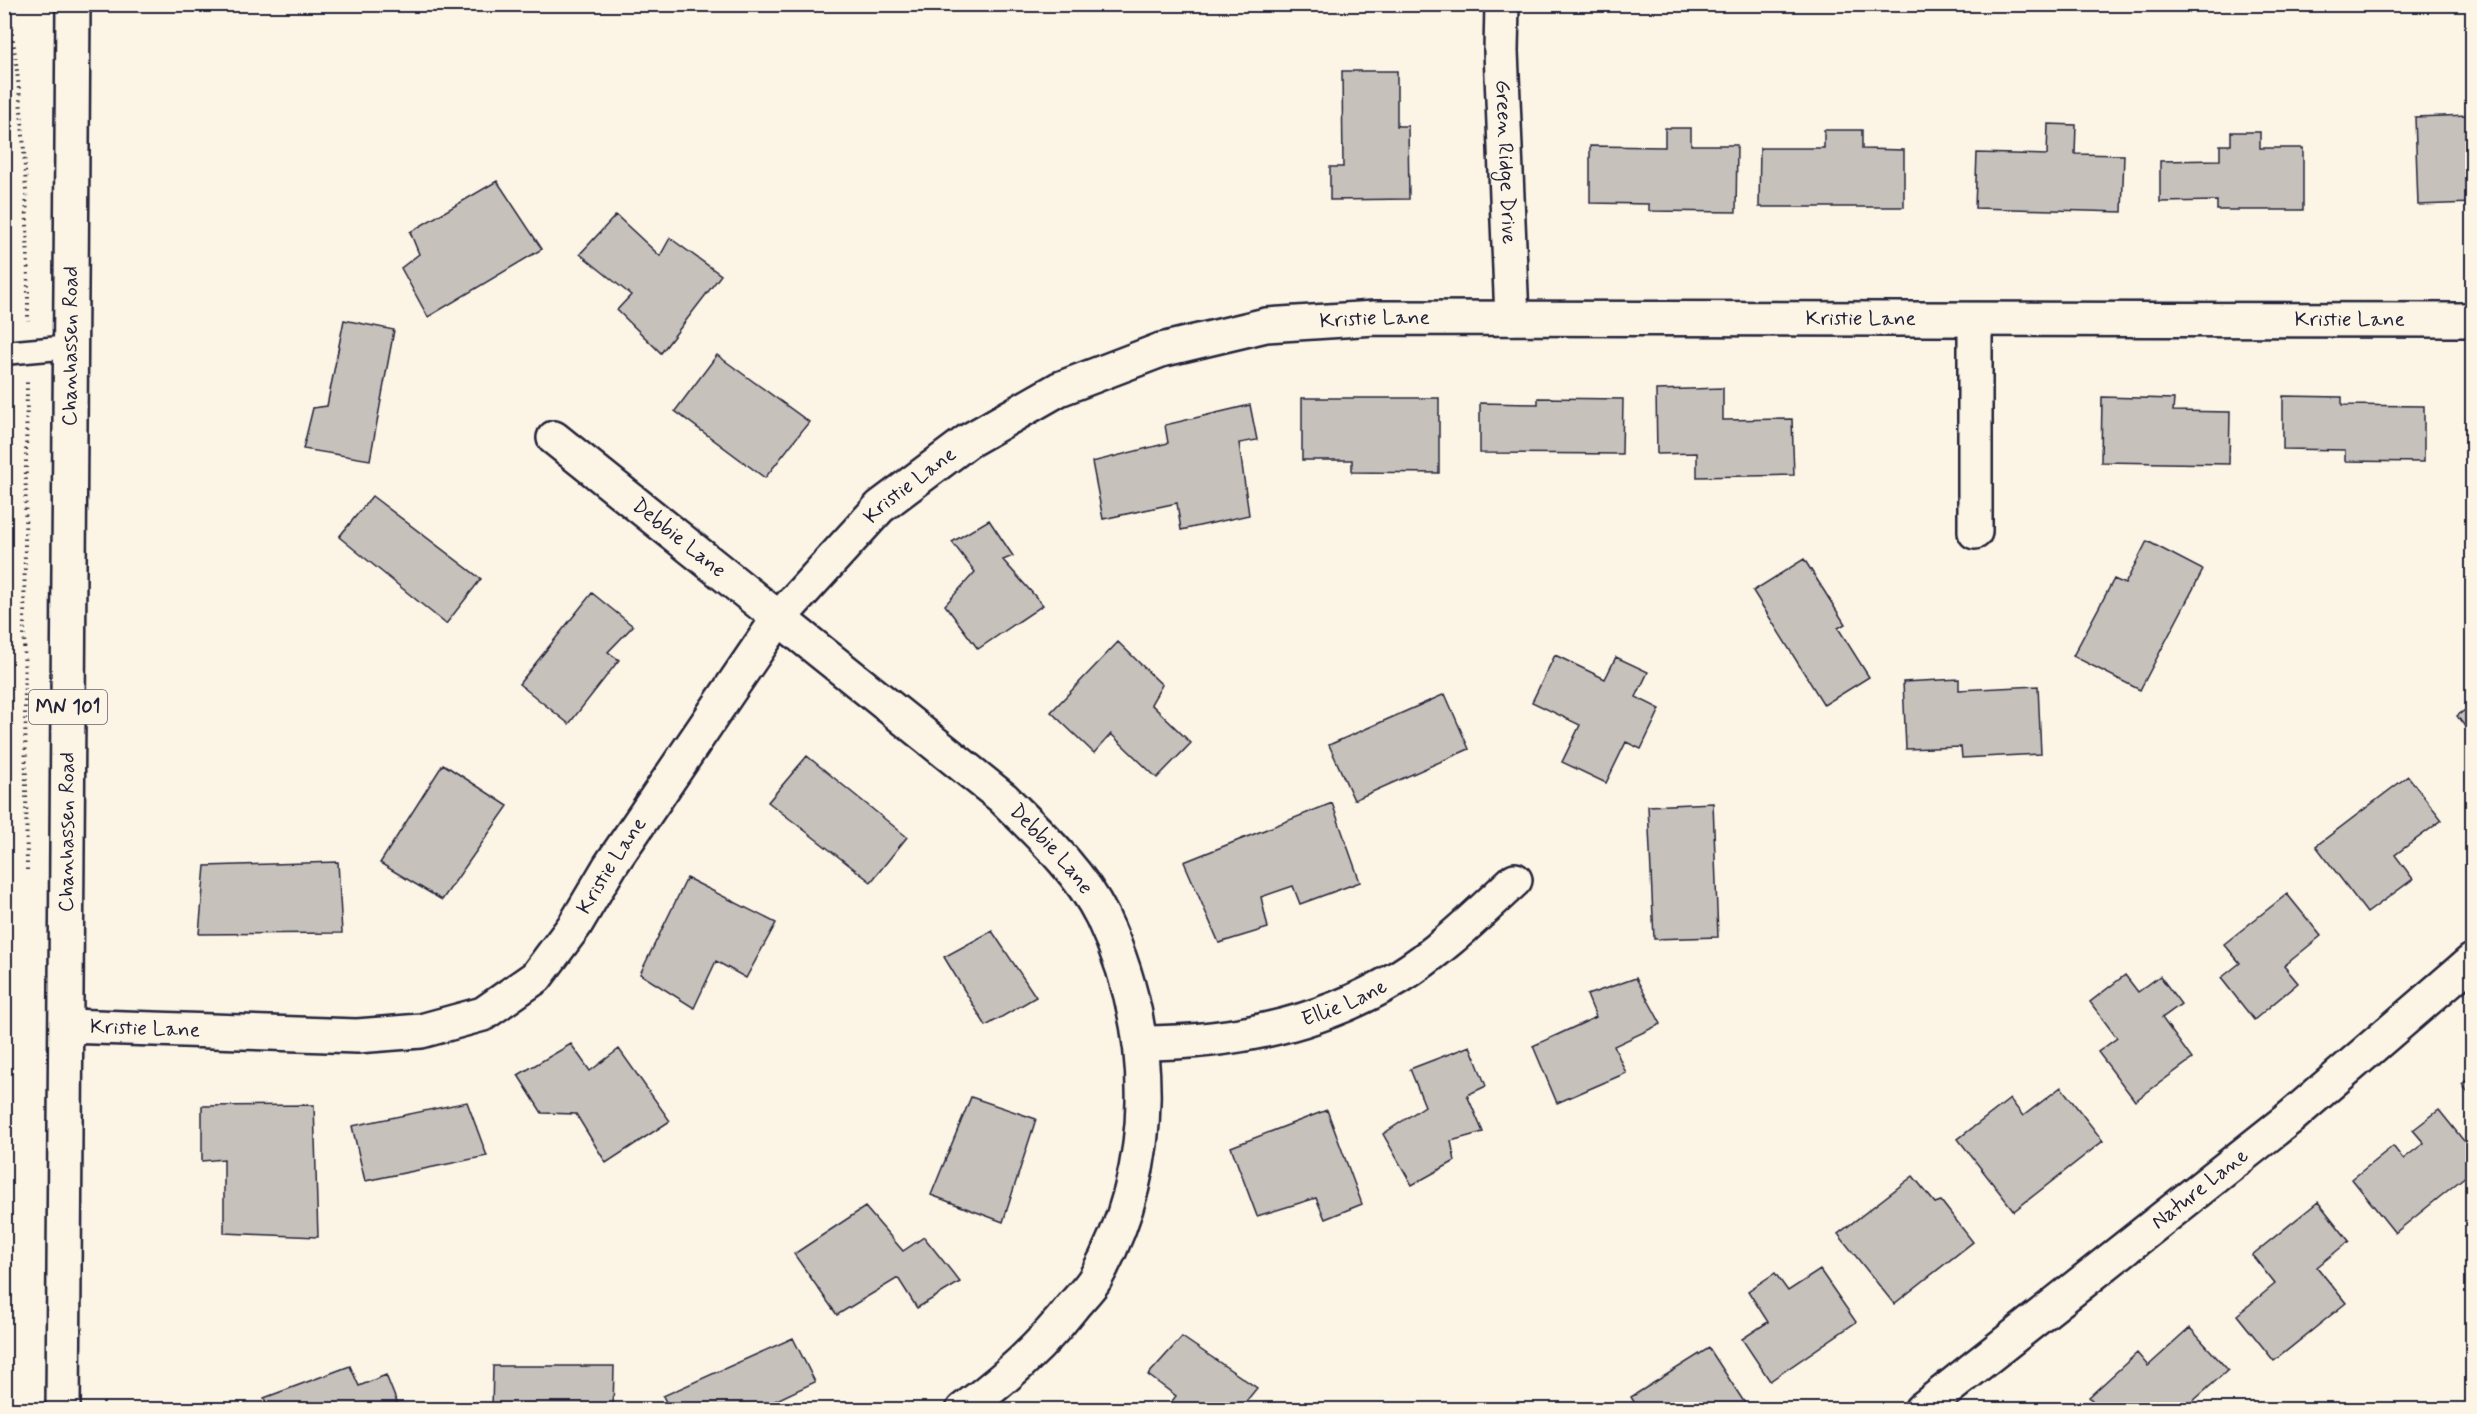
<svg xmlns="http://www.w3.org/2000/svg" width="2477" height="1414" font-family="Mynerve,sans-serif">
<rect width="100%" height="100%" fill="#fcf5e5"/>
<filter id="ink" filterUnits="userSpaceOnUse"><feTurbulence type="fractalNoise" baseFrequency=".0167" numOctaves="2"/><feDisplacementMap in="SourceGraphic" scale="12" xChannelSelector="R" yChannelSelector="G"/><feConvolveMatrix kernelMatrix="1 2 1 2 8 2 1 2 1" color-interpolation-filters="sRGB"/></filter>
<g filter="url(#ink)">
<path fill="#c6c1bb" stroke="#22223b" stroke-width="1.5" d="M1342,71H1397V126H1408L1409,199L1330,200V167H1343Z
M2469,115L2470,137H2472V203L2418,205L2415,117Z
M2048,124L2076,125L2075,154L2124,155L2122,212L1975,208L1977,153L2047,155Z
M1665,128H1691V145H1737L1736,212L1649,211V204L1590,203V146L1665,147Z
M1824,130H1862V149L1904,150V207H1759L1760,148H1824Z
M2231,132H2260V148H2303V210H2217V201L2160,202V161L2220,160V145H2231Z
M497,181L542,249L428,317L401,268L419,254L410,232Z
M616,215L660,256L670,238L721,275L661,353L617,310L631,295L580,254Z
M344,320L394,330L370,460L303,449L313,408L327,406Z
M717,355L809,422L765,478L675,411Z
M1723,388V420L1792,419L1794,475L1697,477V453L1657,454L1656,390Z
M2283,396L2342,397V405L2424,406V462L2345,461V450L2283,449Z
M2102,397L2174,399L2173,411L2230,412L2229,464L2101,462Z
M1302,398H1439V473L1352,472V460H1302Z
M1538,398L1623,399L1622,454L1480,453V403L1538,404Z
M1250,405L1257,440L1239,443L1249,515L1181,530L1177,503L1103,519L1092,462L1168,443L1165,425Z
M372,496L481,579L446,624L339,537Z
M989,520L1013,556L1003,560L1043,605L978,649L945,605L975,572L952,542Z
M2147,541L2203,570L2140,690L2073,656L2114,579L2125,584Z
M1804,559L1845,624L1838,628L1869,677L1824,705L1753,591Z
M592,593L633,626L608,652L619,660L569,724L519,684Z
M1118,642L1162,685L1151,704L1191,743L1157,778L1111,734L1094,753L1051,712Z
M1555,655L1605,679L1616,657L1648,672L1636,697L1660,709L1641,749L1626,742L1606,783L1562,762L1580,725L1532,702Z
M1959,679V690L2038,686L2041,754L1962,758L1961,747L1906,749L1903,682Z
M1445,694L1469,749L1354,800L1329,745Z
M2472,705V736L2457,716Z
M807,756L907,837L871,882L768,802Z
M443,764L508,806L442,900L380,863Z
M2408,776L2442,820L2395,855L2413,879L2367,913L2316,846Z
M1332,803L1360,882L1300,904L1293,886L1261,897L1268,928L1219,943L1184,862Z
M1713,803L1718,937L1654,939L1648,806Z
M338,862L342,933L199,934L205,866Z
M687,878L776,923L746,978L716,961L694,1008L640,974Z
M2287,894L2321,936L2284,966L2298,983L2254,1020L2221,978L2240,963L2224,944Z
M992,931L1036,997L986,1026L944,957Z
M2125,975L2138,992L2160,976L2181,1004L2162,1018L2192,1059L2135,1101L2098,1052L2117,1038L2090,1002Z
M1636,978L1661,1024L1614,1046L1626,1073L1557,1103L1533,1046L1596,1017L1587,995Z
M571,1044L590,1071L619,1049L670,1121L606,1163L576,1114L542,1113L518,1075Z
M1470,1046L1486,1086L1467,1095L1483,1132L1451,1141L1455,1161L1412,1185L1383,1134L1425,1106L1410,1069Z
M2472,1076V1099L2462,1084Z
M2061,1087L2103,1141L2014,1211L1958,1139L2010,1099L2023,1116Z
M971,1097L1036,1119L1003,1222L931,1195Z
M467,1102L487,1156L365,1181L352,1126Z
M314,1105L318,1237L224,1233V1159L202,1161V1106Z
M1327,1110L1362,1204L1325,1219L1316,1198L1257,1216L1231,1147Z
M2439,1110L2472,1151V1171L2395,1233L2352,1179L2393,1146L2403,1159L2424,1143L2413,1130Z
M1913,1176L1935,1203L1941,1201L1973,1242L1894,1304L1838,1234Z
M2318,1202L2349,1241L2317,1267L2346,1303L2274,1361L2237,1315L2275,1284L2252,1255Z
M865,1207L903,1251L924,1237L960,1282L917,1308L898,1278L837,1315L794,1254Z
M1820,1270L1856,1322L1770,1381L1742,1339L1768,1322L1748,1291L1775,1273L1788,1291Z
M2190,1328L2228,1370L2183,1410H2101L2089,1397L2137,1353L2148,1366Z
M1182,1337L1257,1388L1239,1410H1165L1176,1396L1148,1375Z
M793,1338L815,1382L762,1407L764,1410H670L663,1396Z
M1709,1348L1748,1408L1639,1410L1631,1397Z
M350,1366L359,1386L386,1375L400,1410H269L264,1398Z
M493,1366H614L613,1410H492Z"/>
<g fill="none" stroke-linecap="round" stroke-linejoin="round">
<g stroke="#22223b" stroke-width="27">
<path id="service" d="M4,353L71,347"/>
</g>
<g stroke="#22223b" stroke-width="38">
<g id="minor">
<path id="s1" d="M1502,4L1501,51L1512,318"/>
<path d="M1975,320V532"/>
<path id="s2" d="M554,438L1003,798C1039,834 1079,870 1102,916C1157,1032 1159,1166 1095,1279C1089,1289 1079,1298 1072,1307C1041,1347 1004,1380 963,1410"/>
<path id="s3" d="M67,1026L357,1036L421,1031L483,1014L536,977L575,925L610,866L778,619L880,507L968,441L1059,389L1161,350L1266,325L1375,318L2472,320"/>
<path id="s4" d="M1140,1043C1231,1043 1320,1025 1399,977C1441,951 1478,914 1515,880"/>
<path id="s5" d="M1921,1410L2291,1117L2472,961"/>
</g>
</g>
<g stroke="#22223b" stroke-width="38">
<g id="primary">
<path id="s6" d="M63,1410L73,4"/>
</g>
</g>
<path stroke="#22223b" stroke-width="4" stroke-dasharray="1.5 4.5" stroke-linecap="butt" d="M7,4C26,108 28,216 28,321
M27,870L24,626L27,382"/>
<use href="#service" stroke="#fcf5e5" stroke-width="22"/>
<use href="#minor" stroke="#fcf5e5" stroke-width="33"/>
<use href="#primary" stroke="#fcf5e5" stroke-width="33"/>
</g>
</g>
<g text-anchor="middle" dominant-baseline="central" stroke-width="6" stroke-linejoin="round" paint-order="stroke">
<rect fill="#fcf5e5" stroke="#63616e" stroke-width="1.5" x="29" y="690" width="78" height="34" rx="4.5"/>
<g font-size="20" font-weight="bold" fill="#22223b">
<text x="68" y="707">MN 101</text>
</g>
<g font-size="21" fill="#22223b" stroke="#fcf5e5">
<text stroke="none"><textPath href="#s1" startOffset="158">Green Ridge Drive</textPath></text>
<text stroke="none"><textPath href="#s3" startOffset="2094">Kristie Lane</textPath></text>
<text stroke="none"><textPath href="#s3" startOffset="1608">Kristie Lane</textPath></text>
<text stroke="none"><textPath href="#s3" startOffset="2583">Kristie Lane</textPath></text>
<text stroke="none"><textPath href="#s6" startOffset="1064">Chanhassen Road</textPath></text>
<text stroke="none"><textPath href="#s3" startOffset="1104">Kristie Lane</textPath></text>
<text stroke="none"><textPath href="#s2" startOffset="160">Debbie Lane</textPath></text>
<text stroke="none"><textPath href="#s6" startOffset="578">Chanhassen Road</textPath></text>
<text stroke="none"><textPath href="#s2" startOffset="646">Debbie Lane</textPath></text>
<text stroke="none"><textPath href="#s3" startOffset="618">Kristie Lane</textPath></text>
<text stroke="none"><textPath href="#s4" startOffset="210">Ellie Lane</textPath></text>
<text stroke="none"><textPath href="#s3" startOffset="78">Kristie Lane</textPath></text>
<text stroke="none"><textPath href="#s5" startOffset="356">Nature Lane</textPath></text>
</g>
</g>
<rect width="2477" height="1414" fill="none" stroke="#fcf5e5" stroke-width="24"/>
<rect x="12" y="12" width="2453" height="1390" fill="none" stroke="#22223b" stroke-width="2" filter="url(#ink)"/>
</svg>
